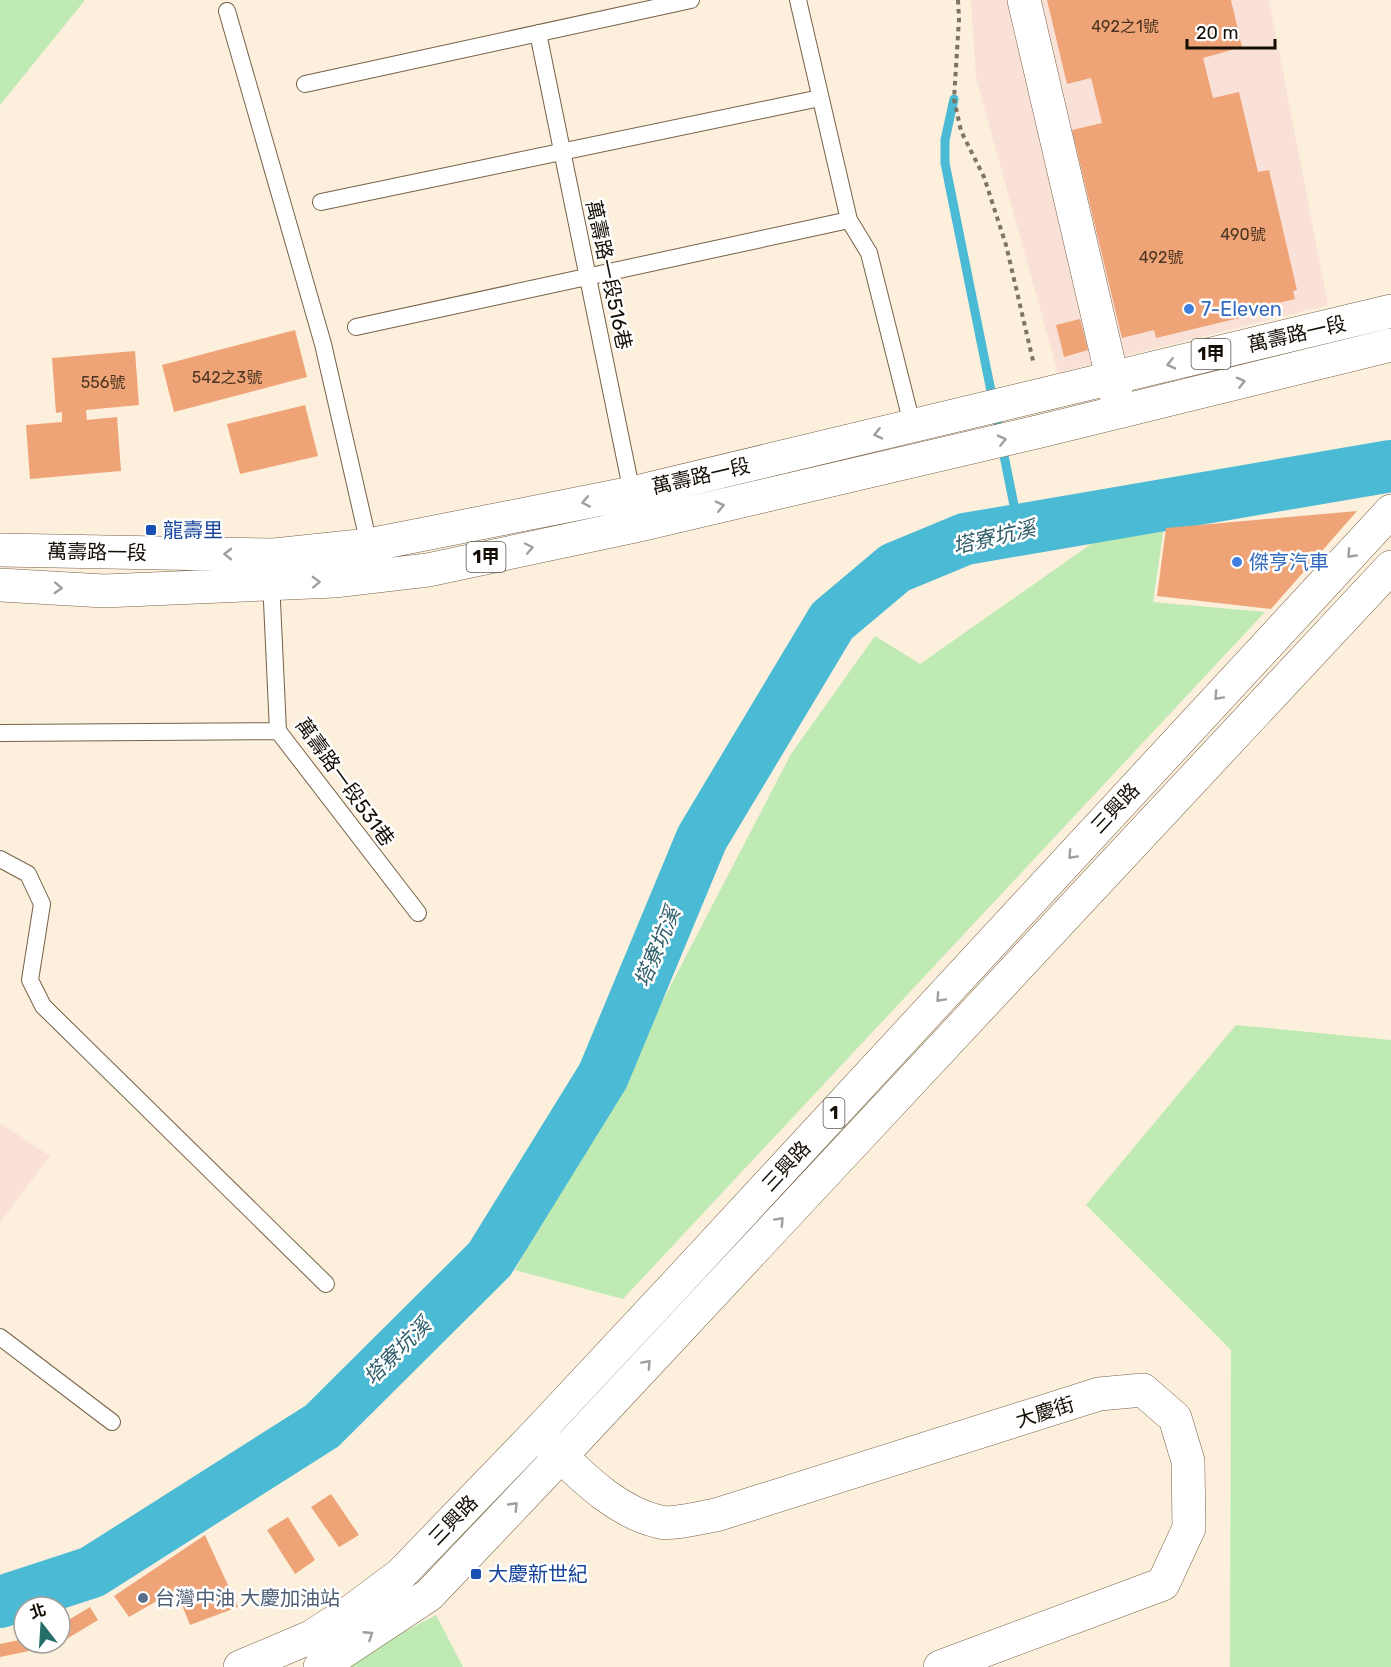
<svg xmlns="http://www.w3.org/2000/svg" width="1391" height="1667" font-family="Rubik,'Noto Sans TC',sans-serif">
<rect width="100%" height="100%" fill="#fcefdc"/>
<path fill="#f9e1d7" d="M971,0H1269L1328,305L1058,373L976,78Z
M0,1123L50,1156L0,1222Z"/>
<path fill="#bfeab3" d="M0,0H85L0,105Z
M1164,526L1153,602L1265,612L623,1299L515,1270L633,1058L791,754L875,636L920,664L1104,535Z
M1236,1025L1391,1040V1667H1230L1231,1350L1086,1205Z
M436,1615L463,1667H336Z"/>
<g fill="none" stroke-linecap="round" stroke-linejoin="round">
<path stroke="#4bbad5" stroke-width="9" d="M954,99L945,140V163L1019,530"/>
<path stroke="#4bbad5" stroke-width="52" d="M0,1602L92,1572L322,1426L490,1259L603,1076L702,838L832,621L895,568L965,539L1391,466"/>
</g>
<path fill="#eea477" d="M1047,0H1231L1242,47L1203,58L1213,98L1239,92L1258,172L1269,170L1297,290L1293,291L1295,299L1261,307L1260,313L1156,338L1154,330L1122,338L1072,130L1102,123L1091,78L1067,84Z
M1080,319L1088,350L1064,357L1056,325Z
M295,330L307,377L174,412L162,365Z
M135,351L139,405L86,410L87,420L117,417L121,471L30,479L26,425L62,422V412L56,413L52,358Z
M305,405L318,456L240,474L227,424Z
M1357,511L1271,609L1157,596L1166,528Z
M331,1494L359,1535L339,1547L311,1507Z
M288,1517L315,1560L295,1574L267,1530Z
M205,1535L238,1607L190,1625L176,1590L129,1617L114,1596Z
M90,1607L98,1620L60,1643V1625Z
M24,1639V1643H33L34,1650L0,1657V1644Z"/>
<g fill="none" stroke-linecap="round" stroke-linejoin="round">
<g stroke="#766247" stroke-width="18">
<path id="service" d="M798,0L849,220L869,253L914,432
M227,11L323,344L370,549
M538,33L633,498
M305,84L691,0
M321,202L820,98
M356,327L849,220
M271,580L278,731L418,913
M0,733L278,731
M0,859L28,874L42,904L30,980L43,1006L326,1284
M0,1337L112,1422"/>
</g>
<g stroke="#766247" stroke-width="34">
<path id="minor" d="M1024,0L1119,407
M541,1437C576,1470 612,1511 660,1522C671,1525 703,1517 716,1515L1099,1394L1143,1390L1175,1418L1188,1461L1189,1528L1163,1584L940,1667"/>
</g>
<g stroke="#766247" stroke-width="34">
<path id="primary" d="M0,550L274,555L369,545L632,493L1391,311
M0,585L104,591L334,581L428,570L639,525L1041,431L1391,345
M240,1667L311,1637L353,1610L401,1574L537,1433L679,1281L1391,511
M320,1667L429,1595L561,1456L1391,567"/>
</g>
<path stroke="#7d7466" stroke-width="4" stroke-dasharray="4.5 4.5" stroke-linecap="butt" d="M958,0L959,19L954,99L961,131L984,177L1006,245L1034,365"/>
<use href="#service" stroke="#fff" stroke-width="16"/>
<use href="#minor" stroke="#fff" stroke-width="33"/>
<use href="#primary" stroke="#fff" stroke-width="33"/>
</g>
<defs><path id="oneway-chevron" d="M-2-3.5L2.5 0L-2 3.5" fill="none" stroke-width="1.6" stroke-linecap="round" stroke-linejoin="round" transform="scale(1.5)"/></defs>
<g stroke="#a19f9b">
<use href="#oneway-chevron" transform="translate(1171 364) rotate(167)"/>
<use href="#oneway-chevron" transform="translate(1241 382) rotate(-14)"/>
<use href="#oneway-chevron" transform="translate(878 434) rotate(167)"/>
<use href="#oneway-chevron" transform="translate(1002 440) rotate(-13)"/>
<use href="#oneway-chevron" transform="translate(586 502) rotate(169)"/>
<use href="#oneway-chevron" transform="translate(720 506) rotate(-13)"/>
<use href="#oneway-chevron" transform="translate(529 548) rotate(-12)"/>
<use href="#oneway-chevron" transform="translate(228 554) rotate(-179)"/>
<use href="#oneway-chevron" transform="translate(1351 554) rotate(133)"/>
<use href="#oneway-chevron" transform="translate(316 582) rotate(-2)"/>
<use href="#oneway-chevron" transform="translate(58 588) rotate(3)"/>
<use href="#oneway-chevron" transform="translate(1218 696) rotate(133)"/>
<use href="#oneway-chevron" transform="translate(1072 855) rotate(133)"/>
<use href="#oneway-chevron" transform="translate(940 998) rotate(133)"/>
<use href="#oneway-chevron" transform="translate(780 1221) rotate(-47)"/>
<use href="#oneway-chevron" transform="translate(647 1364) rotate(-47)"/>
<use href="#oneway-chevron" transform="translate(514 1506) rotate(-46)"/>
<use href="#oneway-chevron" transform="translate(369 1635) rotate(-33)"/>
</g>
<g fill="#3f7fe0" stroke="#fff" stroke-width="2">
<circle cx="1189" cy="309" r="6"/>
<circle cx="1237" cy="562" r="6"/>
</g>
<g fill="#1a4fb4" stroke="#fff" stroke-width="2">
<rect x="145" y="524" width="12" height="12" rx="3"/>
<rect x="470" y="1568" width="12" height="12" rx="3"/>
</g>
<circle fill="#5c6f8a" stroke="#fff" stroke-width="2" cx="143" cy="1598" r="6"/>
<g text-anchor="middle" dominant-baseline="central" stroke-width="5" stroke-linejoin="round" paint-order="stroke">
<g font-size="16" fill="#4b3421">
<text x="1125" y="26">492之1號</text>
<text x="1243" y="234">490號</text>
<text x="1161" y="257">492號</text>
<text x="227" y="377">542之3號</text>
<text x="103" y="382">556號</text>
</g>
<g fill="#fff" stroke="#5b564f" stroke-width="1.5">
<rect x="1191.5" y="339" width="39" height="30" rx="4.5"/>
<rect x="466.5" y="542" width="39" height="30" rx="4.5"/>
<rect x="823.5" y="1098" width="21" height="30" rx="4.5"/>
</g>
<g font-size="18" font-weight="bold" fill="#150e04">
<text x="1211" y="354">1甲</text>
<text x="486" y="557">1甲</text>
<text x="834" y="1113">1</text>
</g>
<g font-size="20" fill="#150e04" stroke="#fff">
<text transform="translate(609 275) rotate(78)">萬壽路一段516巷</text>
<text transform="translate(1297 334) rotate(-13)">萬壽路一段</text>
<text transform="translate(701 476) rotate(-13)">萬壽路一段</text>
<text transform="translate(97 552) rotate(1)">萬壽路一段</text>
<text transform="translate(345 782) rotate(54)">萬壽路一段531巷</text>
<text transform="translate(1115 808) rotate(-47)">三興路</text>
<text transform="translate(786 1166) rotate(-47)">三興路</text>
<text transform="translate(1045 1412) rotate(-17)">大慶街</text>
<text transform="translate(453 1520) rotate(-46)">三興路</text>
</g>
<g font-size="20" fill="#366cbe" stroke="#fff" text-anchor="start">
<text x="1201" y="309">7-Eleven</text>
<text x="1249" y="562">傑亨汽車</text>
</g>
<g font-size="20" fill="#164399" stroke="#fff" text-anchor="start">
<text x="163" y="530">龍壽里</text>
<text x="488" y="1574">大慶新世紀</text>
</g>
<g font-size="20" fill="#4e5e75" stroke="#fff" text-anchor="start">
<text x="155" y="1598">台灣中油 大慶加油站</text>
</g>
<g font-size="21" font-style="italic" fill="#2f5e6a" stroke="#fff">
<text transform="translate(994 537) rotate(-13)">塔寮坑溪</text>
<text transform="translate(657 947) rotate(-67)">塔寮坑溪</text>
<text transform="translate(397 1351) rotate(-45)">塔寮坑溪</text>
</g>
</g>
<g transform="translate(42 1625) rotate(343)"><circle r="28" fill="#ffffff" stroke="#a19f9b" stroke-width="1.5"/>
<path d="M0-4.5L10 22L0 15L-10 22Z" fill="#246e69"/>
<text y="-9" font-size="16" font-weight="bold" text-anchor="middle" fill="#150e04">北</text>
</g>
<path d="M1187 39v9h88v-9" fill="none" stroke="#150e04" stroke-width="3"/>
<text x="1196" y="39" font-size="18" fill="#150e04" stroke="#ffffff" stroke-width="4.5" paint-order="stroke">20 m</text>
</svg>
